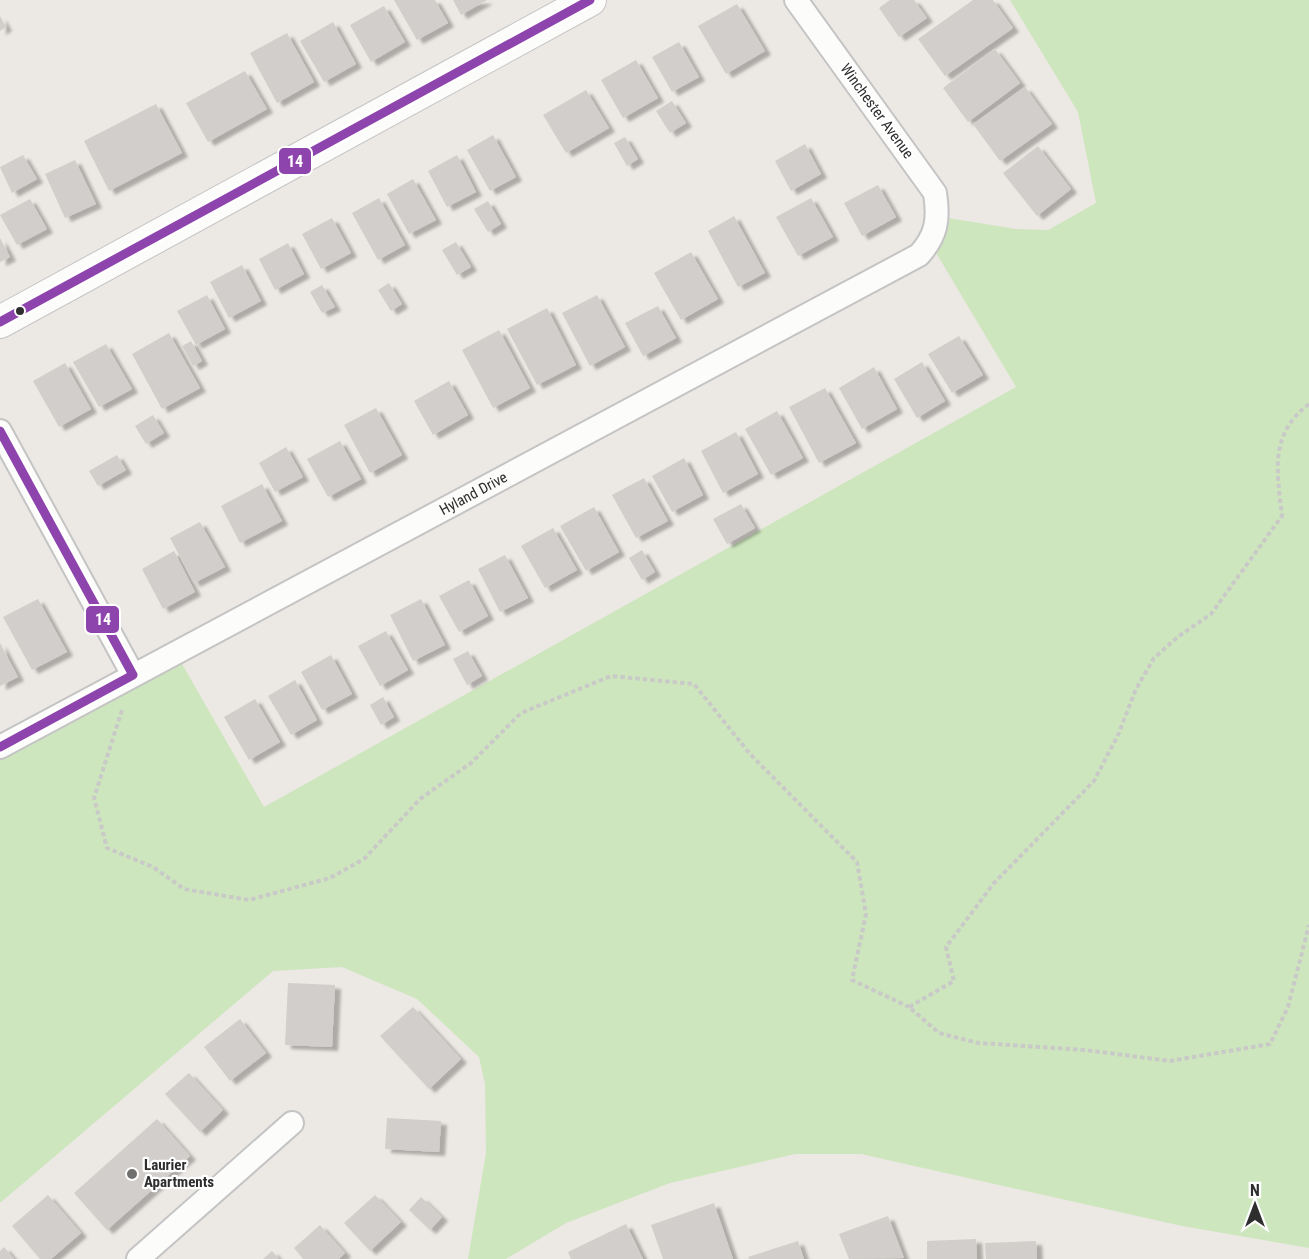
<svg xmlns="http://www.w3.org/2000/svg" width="1309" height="1259" font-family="'Roboto Condensed',sans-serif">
<defs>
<filter id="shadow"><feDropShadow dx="6" dy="4" stdDeviation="1.5" flood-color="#0004"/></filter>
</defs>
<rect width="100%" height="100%" fill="#ece8e4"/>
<path fill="#cee6be" d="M1010,0H1309V1248L1182,1226L861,1154H795L670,1183L566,1223L506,1259H468L486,1153L485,1084L479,1057L417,999L342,967L273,971L0,1203V744L174,650L264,807L1016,387L929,241L936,216L1016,229L1048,230L1096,203L1078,112Z"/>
<path fill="#d1cecb" filter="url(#shadow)" d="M394,0H435L448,23L417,40Z
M453,0H487L461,15Z
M890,0H914L927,18L899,37L879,8Z
M973,0H993L1013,28L945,76L918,39Z
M737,4L765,51L726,74L698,26Z
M384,6L405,42L371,62L350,25Z
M0,16L6,27L0,31Z
M333,22L356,64L324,82L300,41Z
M287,33L314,82L277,103L250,53Z
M679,42L699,77L672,92L652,57Z
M995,49L1020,83L968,122L943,88Z
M636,60L658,98L623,118L601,80Z
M245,71L267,109L208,142L186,103Z
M1025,87L1052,124L1000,161L973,124Z
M586,90L609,128L566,153L543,115Z
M672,101L686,123L670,133L656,111Z
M156,104L182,153L109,191L84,141Z
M493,135L516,177L490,191L467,150Z
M625,137L638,159L627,166L614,143Z
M805,144L821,174L791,191L775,161Z
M1038,146L1071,189L1037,216L1003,173Z
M23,155L37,179L12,193L0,167Z
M457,155L476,192L447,207L428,171Z
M75,160L96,204L65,218L45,174Z
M413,179L436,220L409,234L387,194Z
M878,185L896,217L862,236L844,203Z
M379,198L405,245L378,260L352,213Z
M811,198L833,237L798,256L776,217Z
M30,199L47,229L17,245L0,215Z
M488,201L501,224L488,232L474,209Z
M734,216L765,273L738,287L708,231Z
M332,218L351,253L321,269L302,234Z
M0,238L10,257L0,262Z
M456,242L471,267L457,275L442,250Z
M288,243L304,274L275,290L259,259Z
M691,252L718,299L681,320L654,273Z
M242,265L261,301L229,318L210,282Z
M389,283L402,304L391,311L378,290Z
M322,285L335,307L322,313L310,292Z
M207,295L225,329L196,345L177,311Z
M597,295L625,347L590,366L562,313Z
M658,306L676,338L643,356L625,323Z
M547,308L576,365L537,385L507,329Z
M499,330L530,388L493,408L462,350Z
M169,333L200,388L162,409L132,354Z
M959,336L983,375L952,393L928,354Z
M191,341L202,361L193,366L182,346Z
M106,344L132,389L99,407L73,362Z
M922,362L945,401L917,418L894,379Z
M65,363L91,409L59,427L33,381Z
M874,367L897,409L862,429L839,388Z
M449,381L468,415L433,435L414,401Z
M825,388L856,443L819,463L789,407Z
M376,408L402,455L370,473L344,425Z
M777,411L803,458L771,475L745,429Z
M153,415L164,433L146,444L135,426Z
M736,432L758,474L723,493L701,451Z
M340,441L361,479L328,497L307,459Z
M286,447L303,477L275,492L259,463Z
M117,455L126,470L98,486L89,471Z
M684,458L703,495L672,512L652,476Z
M644,478L668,521L636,538L612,495Z
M262,484L282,521L240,543L221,506Z
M741,504L755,528L727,544L713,519Z
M594,507L619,552L586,571L560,526Z
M200,522L225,567L194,583L170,538Z
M553,528L577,570L545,588L521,546Z
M642,550L655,572L642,580L629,558Z
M174,551L195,592L163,609L142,569Z
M505,555L528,598L500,612L478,569Z
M469,580L488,616L459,632L439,596Z
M38,599L67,652L32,670L3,617Z
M421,599L445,645L413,661L390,615Z
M386,631L408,670L380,686L358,646Z
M0,643L18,677L0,686Z
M468,651L482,676L467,685L453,659Z
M331,655L352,694L322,710L301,672Z
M295,680L317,720L291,735L268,696Z
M383,697L394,717L381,725L370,705Z
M255,699L280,742L249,760L224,717Z
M288,983L335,985L332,1047L285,1045Z
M413,1007L461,1059L429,1089L380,1036Z
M240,1019L266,1053L230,1081L204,1047Z
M189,1073L223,1110L200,1132L165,1094Z
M387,1118L441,1121L439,1152L385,1149Z
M157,1119L190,1156L107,1230L74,1193Z
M48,1195L81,1233L51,1259H40L12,1226Z
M375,1195L401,1222L370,1251L344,1223Z
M421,1197L442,1217L430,1230L409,1210Z
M714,1203L733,1259H663L651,1225Z
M888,1216L904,1258L849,1259L839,1234Z
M626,1224L643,1259H571L568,1252Z
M320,1225L345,1253L339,1259H303L294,1248Z
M976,1239L977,1259H927V1241Z
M798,1241L804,1259H749L748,1257Z
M1036,1241L1037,1259H986L985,1243Z
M4,1247L14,1259H0V1251Z
M272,1251L279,1259H263Z"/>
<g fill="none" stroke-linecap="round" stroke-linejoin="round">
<g stroke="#c5c4c5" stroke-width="26">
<g id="street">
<path d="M0,431L133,675"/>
<path id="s1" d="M0,747L919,255C937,235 939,219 935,193L796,0"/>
<path d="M138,1259L292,1123"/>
</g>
</g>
<g stroke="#c5c4c5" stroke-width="34">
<path id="secondary" d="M0,322L590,0"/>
</g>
<path stroke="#c9c9c8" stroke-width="4" stroke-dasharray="4.5 3" stroke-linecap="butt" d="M1309,404C1269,434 1277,472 1282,516L1211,614L1179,636L1154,658L1136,689L1118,735L1094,781L994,883L946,947L954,981L909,1007L939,1033L978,1043L1085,1050L1170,1061L1270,1044L1288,1007L1309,925
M122,710L94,798L107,848L153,867L184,889L249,900L330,878L364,859L420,799L471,763L521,713L611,676L694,684L750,754L857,862L866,914L852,980L909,1007"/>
<use href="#street" stroke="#fcfcfb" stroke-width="22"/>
<use href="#secondary" stroke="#fcfcfb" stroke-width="32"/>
<g stroke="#fff" stroke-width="14">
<path id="bus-1" d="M0,322L590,0
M0,431L133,675L0,747"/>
</g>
<use href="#bus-1" stroke="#8e44ad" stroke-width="9"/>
</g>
<circle fill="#2e2e2e" stroke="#fff" stroke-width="2" cx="20" cy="311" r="5"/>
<circle fill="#706f6e" stroke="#fff" stroke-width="2" cx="132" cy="1174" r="6"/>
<g text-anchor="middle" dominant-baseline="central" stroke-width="4.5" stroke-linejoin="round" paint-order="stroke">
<g font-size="15" fill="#2e2e2e" stroke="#fff">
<text transform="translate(877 111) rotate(54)">Winchester Avenue</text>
<text stroke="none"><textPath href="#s1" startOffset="537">Hyland Drive</textPath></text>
</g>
<g font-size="15" font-weight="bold" fill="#2e2e2e" stroke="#fff" text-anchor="start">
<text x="144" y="1165">Laurier<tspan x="144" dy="17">Apartments</tspan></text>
</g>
</g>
<g stroke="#fff" stroke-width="2">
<rect x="278" y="147" width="34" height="28" rx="6" fill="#8e44ad"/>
<rect x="85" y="605" width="35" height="29" rx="6" fill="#8e44ad"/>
</g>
<g font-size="16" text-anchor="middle" font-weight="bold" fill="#fff">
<text x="295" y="167">14</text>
<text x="103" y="625">14</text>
</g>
<g transform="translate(1255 1205)" stroke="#ffffff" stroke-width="4.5" paint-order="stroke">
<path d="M0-4.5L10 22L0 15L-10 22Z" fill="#2e2e2e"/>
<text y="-9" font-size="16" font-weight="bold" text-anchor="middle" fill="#2e2e2e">N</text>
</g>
</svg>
